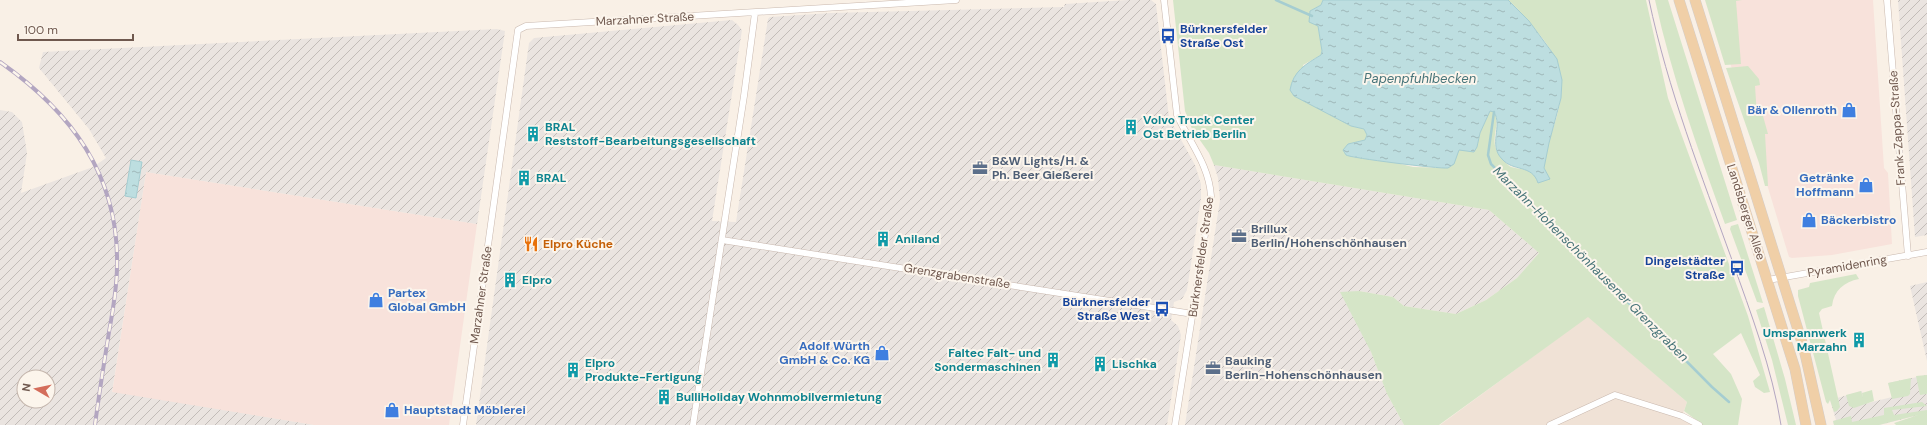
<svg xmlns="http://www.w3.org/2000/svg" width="1927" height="425" font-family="'DM Sans',sans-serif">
<defs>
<pattern id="industrial-furrows" width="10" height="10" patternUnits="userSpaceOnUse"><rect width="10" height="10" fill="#eae4e0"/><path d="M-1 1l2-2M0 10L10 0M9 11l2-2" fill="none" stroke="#c2bcb8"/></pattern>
<pattern id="water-ripples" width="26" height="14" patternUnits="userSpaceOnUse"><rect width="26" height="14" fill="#bddee0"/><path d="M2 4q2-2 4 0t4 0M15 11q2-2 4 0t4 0" fill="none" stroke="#9eb7b8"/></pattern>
</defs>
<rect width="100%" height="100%" fill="#f9f0e6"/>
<path fill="#f0e2d6" d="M1588,316L1687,402L1681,419L1693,425H1440Z"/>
<path fill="#f8e2db" d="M1711,0H1873L1884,168L1888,173L1892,244L1832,255L1792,258L1789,257Z
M146,172L477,224L449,425H314L112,393Z"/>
<path fill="url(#industrial-furrows)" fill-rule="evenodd" d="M1128,0H1151L1156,4L1169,118L1195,165L1201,184V198L1187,290L1182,299L1174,302L1171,320L1178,326L1181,335L1167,425H476L529,43L534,38L732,20L738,25L742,30L712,221L736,222L768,19L770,17L831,13L1064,7L1065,4Z
M1898,0H1927V235L1915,237Z
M497,29L505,31L477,224L146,172L112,392L314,425H0V110L12,112L22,122L27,153L21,193L93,167L106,158L89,129L39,68L43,52ZM24,377H48V401H24Z
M1214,165L1489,210L1539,253L1517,278L1486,300L1456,314L1404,306L1393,297L1359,291L1371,352L1387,394L1404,425H1185L1220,200L1218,178Z
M1927,282V361L1910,286Z
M1927,375V413L1879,425H1834L1833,421L1836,420L1830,400L1862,391L1864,404L1892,397L1888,383Z"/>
<path fill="#d5e5c7" d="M1173,0H1323L1321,5L1310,11L1318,26L1322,51L1321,55L1303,65L1313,105L1351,126L1364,129L1367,135L1365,140L1348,144L1353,157L1393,162L1413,167L1448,168L1459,150L1477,147L1480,133L1490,111L1494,112C1501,123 1490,139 1497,151C1499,155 1507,165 1511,167C1524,171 1533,167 1538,182L1549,179C1548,176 1545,171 1544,168C1543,158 1550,138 1553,129C1567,84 1566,66 1535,29C1526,19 1518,8 1508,0H1646L1668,98L1748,316L1770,392L1764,393L1755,387L1753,381L1760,375L1741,333L1713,354L1731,374L1742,399L1738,425H1703L1684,411L1687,402L1588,317L1439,425H1404L1387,394L1371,352L1340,292L1359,291L1393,297L1404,306L1456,314L1486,300L1517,278L1539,253L1489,210L1214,165L1209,153L1192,129L1185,111Z
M1655,0H1668L1737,220L1725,224C1698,150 1672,77 1655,0Z
M1705,0H1742L1736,1L1741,64L1725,65Z
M1748,66L1759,79L1760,85L1755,86L1757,116H1763L1768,134H1765L1768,186H1765L1759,163L1726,68Z
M1738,224L1763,303L1757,302L1730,229L1731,226Z
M1856,274L1859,279C1844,282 1834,290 1832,306L1822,309L1819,313L1840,407L1837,411L1834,412L1830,400L1828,404L1826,402L1798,296V290L1809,287L1810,283Z
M1764,307L1785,379L1796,425H1788L1772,360L1756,310Z
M1927,375V394L1920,395L1916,376Z
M1911,378L1910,394L1908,396L1892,399L1888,383Z
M1872,390L1874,401L1854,408L1849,406L1846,395L1861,391L1863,398L1862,393Z
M1922,402L1927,406L1892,410L1894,415L1927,410V425H1896L1894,423L1918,415L1879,425H1834L1833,421L1851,416L1852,422L1884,415V408Z"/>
<path fill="url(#water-ripples)" stroke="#a5cdd1" d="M1323,0H1508L1529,21L1557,59L1562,80L1561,98L1549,143L1544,168L1550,179L1538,183C1532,164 1513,172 1502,159C1488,145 1503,126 1494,112L1490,111L1480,133L1477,147L1474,152L1459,150L1454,164L1448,168C1439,169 1350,158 1346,155C1346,155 1343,150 1343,150L1348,144L1365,140L1367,135L1364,129L1351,126L1294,96L1290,90C1293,71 1306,64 1321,55L1322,51L1318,26L1309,22L1310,11L1321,5Z
M131,160L142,162L136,198L125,196Z"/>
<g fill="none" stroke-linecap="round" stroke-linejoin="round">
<path stroke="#a5cdd1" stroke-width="2.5" d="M1276,0L1312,16
M1494,112L1488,155L1491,164L1712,387L1729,402"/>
<g stroke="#c9b8ae" stroke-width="7">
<path id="street" d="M1164,0L1177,115C1190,143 1209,165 1211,196L1175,425
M1887,0L1908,256
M722,240L1193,314
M1768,280L1927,252
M463,425L518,30L526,26L956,0
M693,425L744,96L755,13
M1550,425L1615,395L1682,416L1699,425"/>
</g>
<g stroke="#d4cdca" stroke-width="11">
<path id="primary" d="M1679,0L1795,369L1806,425
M1695,0L1804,349L1821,425"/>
</g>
<use href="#street" stroke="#fff" stroke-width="6"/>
<use href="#primary" stroke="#f0cfa7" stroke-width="10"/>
<path stroke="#b3a6c1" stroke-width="1" d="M1649,0C1668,90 1701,174 1732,260C1751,314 1772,368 1781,425"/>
<g stroke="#b3a6c1" stroke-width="4">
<path id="rail" d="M0,62C71,112 119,175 117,266C117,288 113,310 109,332C104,363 99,394 95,425"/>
</g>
<use href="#rail" stroke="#fcf5ec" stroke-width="2.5" stroke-dasharray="8" stroke-linecap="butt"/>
</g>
<defs>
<g id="bus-bare" transform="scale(1.2)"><path d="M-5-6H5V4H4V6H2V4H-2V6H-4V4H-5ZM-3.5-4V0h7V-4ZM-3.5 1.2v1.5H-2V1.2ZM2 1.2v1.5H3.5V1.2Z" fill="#1a4fb4" stroke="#fcf5ec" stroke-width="2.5" paint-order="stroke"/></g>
<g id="shop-bare" transform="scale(1.2)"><path d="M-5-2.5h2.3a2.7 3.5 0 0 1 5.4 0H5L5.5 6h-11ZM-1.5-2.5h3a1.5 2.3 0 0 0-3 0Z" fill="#3f7fe0" stroke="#fcf5ec" stroke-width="2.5" paint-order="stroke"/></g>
<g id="building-bare" transform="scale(1.2)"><path d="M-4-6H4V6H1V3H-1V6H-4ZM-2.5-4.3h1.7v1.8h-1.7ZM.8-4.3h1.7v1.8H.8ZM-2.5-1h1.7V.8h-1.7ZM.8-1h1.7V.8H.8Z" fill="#0f9aa8" stroke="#fcf5ec" stroke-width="2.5" paint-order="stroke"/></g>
<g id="office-bare" transform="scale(1.2)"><path d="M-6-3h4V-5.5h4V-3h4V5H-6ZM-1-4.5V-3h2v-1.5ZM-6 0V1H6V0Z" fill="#5c6f8a" stroke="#fcf5ec" stroke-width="2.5" paint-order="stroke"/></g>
<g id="restaurant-bare" transform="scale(1.2)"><path d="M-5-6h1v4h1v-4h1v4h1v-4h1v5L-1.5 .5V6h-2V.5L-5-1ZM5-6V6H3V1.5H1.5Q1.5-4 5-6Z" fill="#e8710a" stroke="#fcf5ec" stroke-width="2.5" paint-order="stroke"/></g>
</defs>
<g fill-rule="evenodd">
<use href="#bus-bare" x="1168" y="36"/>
<use href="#shop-bare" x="1849" y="110"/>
<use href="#building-bare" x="1131" y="127"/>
<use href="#building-bare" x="533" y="134"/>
<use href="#office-bare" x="980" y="168"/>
<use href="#building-bare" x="524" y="178"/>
<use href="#shop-bare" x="1866" y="185"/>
<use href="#shop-bare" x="1809" y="220"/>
<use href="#office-bare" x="1239" y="236"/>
<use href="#building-bare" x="883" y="239"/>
<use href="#restaurant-bare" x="531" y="244"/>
<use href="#bus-bare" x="1737" y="268"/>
<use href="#building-bare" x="510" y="280"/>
<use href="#shop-bare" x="376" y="300"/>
<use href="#bus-bare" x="1162" y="309"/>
<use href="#building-bare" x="1859" y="340"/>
<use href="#shop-bare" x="882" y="353"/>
<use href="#building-bare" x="1053" y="360"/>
<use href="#building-bare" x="1100" y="364"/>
<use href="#office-bare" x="1213" y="368"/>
<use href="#building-bare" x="573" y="370"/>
<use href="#building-bare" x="664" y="397"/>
<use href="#shop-bare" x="392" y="410"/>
</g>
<g text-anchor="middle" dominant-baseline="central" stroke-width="4" stroke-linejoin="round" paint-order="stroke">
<g font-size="12" fill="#6f584e" stroke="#fcf5ec">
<text transform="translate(645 19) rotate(-3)">Marzahner Straße</text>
<text transform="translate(1897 128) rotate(-94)">Frank-Zappa-Straße</text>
<text transform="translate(1746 212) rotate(72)">Landsberger Allee</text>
<text transform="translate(1201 257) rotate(-82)">Bürknersfelder Straße</text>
<text transform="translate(1847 266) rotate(-10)">Pyramidenring</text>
<text transform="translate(957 276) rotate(9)">Grenzgrabenstraße</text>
<text transform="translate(481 295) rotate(-82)">Marzahner Straße</text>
</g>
<g font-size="12" font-weight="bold" fill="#164399" stroke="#fcf5ec" text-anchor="end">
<text x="1180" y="29" text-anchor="start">Bürknersfelder<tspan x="1180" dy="14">Straße Ost</tspan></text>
<text x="1725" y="261">Dingelstädter<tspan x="1725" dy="14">Straße</tspan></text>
<text x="1150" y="302">Bürknersfelder<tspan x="1150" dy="14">Straße West</tspan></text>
</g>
<g font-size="12" font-weight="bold" fill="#366cbe" stroke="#fcf5ec" text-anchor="end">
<text x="1837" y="110">Bär &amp; Ollenroth</text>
<text x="1854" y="178">Getränke<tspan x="1854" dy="14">Hoffmann</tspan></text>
<text x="1821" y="220" text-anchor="start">Bäckerbistro</text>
<text x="388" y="293" text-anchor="start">Partex<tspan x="388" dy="14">Global GmbH</tspan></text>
<text x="870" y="346">Adolf Würth<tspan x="870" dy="14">GmbH &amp; Co. KG</tspan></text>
<text x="404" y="410" text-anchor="start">Hauptstadt Möblerei</text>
</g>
<g font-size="12" font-weight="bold" fill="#0d838f" stroke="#fcf5ec" text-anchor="start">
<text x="1143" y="120">Volvo Truck Center<tspan x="1143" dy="14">Ost Betrieb Berlin</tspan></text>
<text x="545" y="127">BRAL<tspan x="545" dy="14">Reststoff-Bearbeitungsgesellschaft</tspan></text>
<text x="536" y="178">BRAL</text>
<text x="895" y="239">Aniland</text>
<text x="522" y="280">Elpro</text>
<text x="1847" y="333" text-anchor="end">Umspannwerk<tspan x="1847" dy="14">Marzahn</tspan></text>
<text x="1041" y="353" text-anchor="end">Faltec Falt- und<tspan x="1041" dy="14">Sondermaschinen</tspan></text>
<text x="585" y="363">Elpro<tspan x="585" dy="14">Produkte-Fertigung</tspan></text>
<text x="1112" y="364">Lischka</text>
<text x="676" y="397">BulliHoliday Wohnmobilvermietung</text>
</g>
<g font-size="12" font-weight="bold" fill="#4e5e75" stroke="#fcf5ec" text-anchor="start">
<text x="992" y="161">B&amp;W Lights/H. &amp;<tspan x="992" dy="14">Ph. Beer Gießerei</tspan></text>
<text x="1251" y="229">Brillux<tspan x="1251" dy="14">Berlin/Hohenschönhausen</tspan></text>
<text x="1225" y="361">Bauking<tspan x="1225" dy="14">Berlin-Hohenschönhausen</tspan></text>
</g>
<g font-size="12" font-weight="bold" fill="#c56008" stroke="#fcf5ec" text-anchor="start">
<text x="543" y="244">Elpro Küche</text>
</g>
<g font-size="13" font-style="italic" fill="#477479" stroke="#fcf5ec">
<text x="1420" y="78">Papenpfuhlbecken</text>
<text transform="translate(1591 264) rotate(45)">Marzahn-Hohenschönhausener Grenzgraben</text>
</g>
</g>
<g transform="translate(36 389) rotate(279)"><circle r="19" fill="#fcf5ec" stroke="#c4b6ad"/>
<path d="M0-3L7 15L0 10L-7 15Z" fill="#d46d5b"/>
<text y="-6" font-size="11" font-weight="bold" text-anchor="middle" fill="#6f584e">N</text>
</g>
<path d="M18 34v6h115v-6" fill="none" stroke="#6f584e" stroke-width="2"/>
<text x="24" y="34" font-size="12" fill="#6f584e" stroke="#fcf5ec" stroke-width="3" paint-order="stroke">100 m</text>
</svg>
